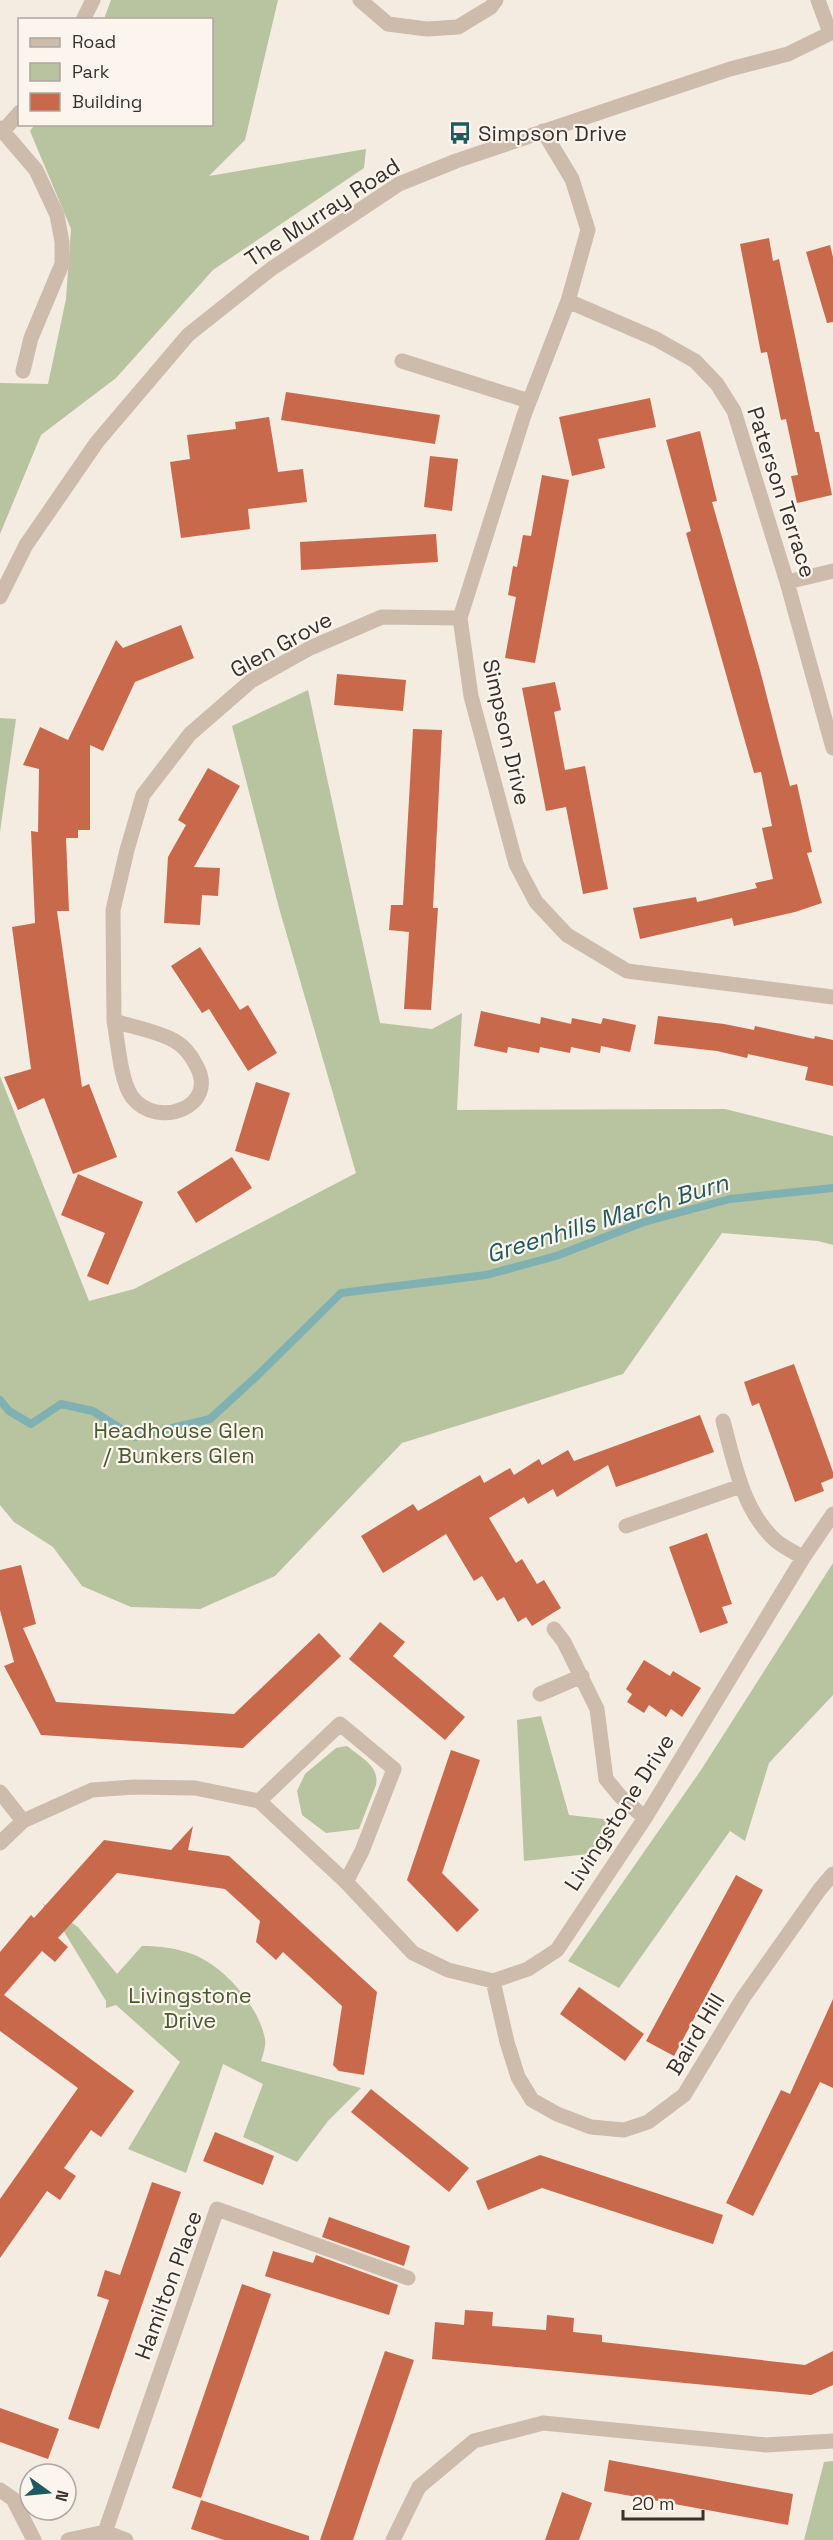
<svg xmlns="http://www.w3.org/2000/svg" width="833" height="2540" font-family="'Space Grotesk',sans-serif">
<rect width="100%" height="100%" fill="#f4ebe1"/>
<path fill="#b8c4a0" d="M111,0H278L245,140L209,176L366,149L364,168L213,270L116,378L41,435L0,534V383L48,384L66,299L71,229L30,131L35,124H212V20L104,19Z
M308,690L380,1023L432,1029L462,1013L457,1110L725,1109L833,1136V1245L818,1241L722,1233L623,1374L402,1443L275,1576L200,1609L131,1607L82,1586L53,1547L14,1522L0,1505V1076L89,1301L134,1289L356,1173L279,908L232,726Z
M0,718L16,719L0,832Z
M833,1563V1695L769,1763L745,1841L730,1831L619,1988L568,1961L701,1770Z
M541,1716L569,1815L613,1820L598,1853L524,1861L517,1720Z
M347,1746C360,1757 380,1766 376,1785L359,1829L326,1833L302,1815L297,1791L305,1774L336,1748Z
M42,1903L78,1927L117,1974L142,1946C159,1946 176,1948 192,1954C223,1965 259,2006 265,2039C266,2046 263,2055 261,2061L361,2088L328,2121L297,2162L243,2137L263,2084L223,2064L186,2173L128,2149L180,2062L116,2005L106,2008V2001L60,1925Z
M833,2461V2540H804L824,2462Z"/>
<g fill="none" stroke-linecap="round" stroke-linejoin="round">
<path stroke="#7fb0b2" stroke-width="8" d="M0,1400L9,1411L31,1424L61,1404L93,1411L134,1437L210,1419L257,1376L341,1293L486,1275L556,1256L644,1222L730,1199L833,1188"/>
</g>
<path fill="#c8694b" d="M769,238L773,261L779,259L815,432H819L832,495L797,503L791,476L798,475L786,419L781,420L767,352L761,353L740,244Z
M830,245L833,257V322L827,323L806,252Z
M286,392L440,415L435,444L281,420Z
M650,398L656,427L598,439L605,468L572,476L559,417Z
M269,417L278,472L303,469L307,502L248,509L250,529L181,538L170,462L190,459L187,435L236,429L235,422Z
M700,431L717,501L712,502L760,670L790,786L797,784L812,852L807,853L822,903L795,912L734,926L732,918L640,939L633,908L696,897L697,902L757,888L755,883L773,879L762,828L772,826L761,772L754,773L686,533L691,531L666,440Z
M430,456L458,459L452,511L424,507Z
M542,475L569,480L535,663L505,658L516,597L508,595L513,566L517,567L523,535L531,536Z
M436,534L438,562L301,570L300,542Z
M181,625L194,658L135,682L103,751L90,745V830H78V838H66L69,911H57L82,1087L89,1084L117,1157L73,1174L44,1098L18,1110L4,1077L31,1069L12,927L35,923L31,831L38,832L39,769L23,765L40,727L68,740L116,640L123,648Z
M337,674L406,680L403,711L334,705Z
M555,682L561,710L554,712L565,770L585,766L608,889L583,894L566,807L546,811L522,688Z
M413,729L442,730L433,908H438L431,1010L404,1009L409,932L389,930L391,905H403Z
M208,768L240,786L194,867L220,868L218,896L202,895L200,925L164,923L168,857L186,825L178,820Z
M200,947L240,1010L248,1005L277,1053L248,1071L209,1009L202,1013L171,966Z
M481,1011L540,1024L541,1017L571,1024L572,1018L601,1024L603,1018L636,1025L630,1052L601,1046L600,1053L571,1047L570,1053L540,1047L539,1053L508,1047L507,1053L474,1046Z
M658,1016L724,1024L754,1030L755,1026L814,1039L815,1036L833,1040V1086L805,1080L808,1067L748,1054L747,1058L717,1051L654,1044Z
M256,1082L290,1093L269,1161L235,1151Z
M232,1157L252,1188L196,1223L177,1192Z
M78,1174L143,1202L108,1285L87,1276L105,1233L61,1215Z
M794,1364L833,1472V1478L821,1483L824,1491L795,1502L759,1403L752,1406L744,1382Z
M700,1415L714,1452L616,1487L608,1465L557,1497L553,1489L528,1504L524,1497L489,1518L516,1563L522,1559L537,1584L544,1580L561,1608L532,1626L526,1617L518,1622L504,1597L497,1601L482,1576L474,1581L446,1534L383,1573L361,1536L413,1504L418,1511L480,1475L484,1483L510,1468L514,1475L539,1459L542,1465L568,1450L574,1461Z
M707,1533L732,1604L722,1607L728,1623L700,1633L669,1547Z
M21,1565L36,1624L23,1628L56,1702L234,1714L319,1633L341,1656L243,1748L41,1735L4,1666L14,1662L0,1610V1570Z
M380,1622L405,1642L393,1656L465,1717L445,1740L349,1659Z
M644,1660L670,1676L673,1671L701,1688L682,1717L671,1709L666,1717L649,1705L644,1713L627,1702L632,1694L626,1689Z
M451,1750L480,1760L442,1873L479,1910L457,1932L407,1880Z
M193,1826L188,1850L229,1856L377,1992L364,2075L339,2071L333,2065L342,2006L283,1952L276,1960L256,1942L260,1921L225,1889L117,1873L58,1938L68,1947L55,1962L42,1951L4,1995L134,2091L101,2137L91,2130L64,2168L76,2176L60,2200L47,2191L0,2258V2199L78,2088L0,2031V1952L31,1915L34,1918L104,1840L171,1850Z
M736,1875L763,1890L674,2056L646,2041Z
M579,1987L644,2034L625,2061L560,2014Z
M833,1999V2088L820,2082L753,2216L726,2203L781,2090L790,2094Z
M371,2089L469,2168L449,2192L351,2112Z
M215,2132L274,2156L263,2185L203,2161Z
M540,2155L723,2215L713,2244L542,2188L488,2210L476,2181Z
M152,2182L181,2192L99,2429L68,2419L109,2300L97,2296L105,2270L120,2275Z
M329,2217L410,2246L404,2266L322,2237Z
M273,2251L313,2263L316,2255L398,2285L389,2315L265,2276Z
M242,2284L271,2294L201,2498L172,2488Z
M465,2310L493,2312L492,2326L546,2330L547,2315L574,2318L573,2332L602,2335V2342L805,2365L833,2351V2385L811,2395L432,2359L435,2322L464,2325Z
M385,2351L414,2360L353,2540H320Z
M0,2408L59,2429L48,2459L0,2442Z
M609,2460L793,2494L788,2525L604,2491Z
M562,2492L592,2503L579,2540H545Z
M201,2500L309,2536V2540H224L191,2529Z"/>
<g fill="none" stroke-linecap="round" stroke-linejoin="round">
<path stroke="#cdbbac" stroke-width="15" d="M360,0L388,24L427,29L458,27L491,7L496,0
M818,0L830,33
M83,20L93,0
M0,128L36,170L57,215L62,242V264L31,338L23,371
M4,130L20,112
M543,131L572,179L588,230L568,301L524,415L460,618L471,696L516,864L536,902L567,935L627,971L833,997
M568,301L656,339L695,361L717,384L734,411L787,582L833,748
M402,361L529,401
M787,582L833,571
M0,597L26,545L97,442L188,335L271,269L399,184L456,161L616,107L730,69L788,54L833,32
M114,1021L113,910L127,850L143,795L190,734L251,681L310,648L382,617L460,618
M114,1021C133,1027 158,1031 175,1041C185,1047 191,1055 196,1065C220,1107 157,1130 132,1097C120,1080 118,1041 114,1021Z
M723,1421C734,1461 742,1507 772,1537C780,1546 793,1551 803,1558
M626,1526L741,1486
M554,1629L564,1642L597,1709L606,1779L620,1796L645,1818
M540,1694L582,1676
M0,1792L23,1821
M259,1801L340,1724L394,1769L362,1851L346,1882
M0,1843L23,1821L92,1790L134,1787L195,1788L259,1801L346,1882L413,1953L448,1970L493,1981L528,1969L557,1950L645,1818L803,1558L833,1514
M493,1981L507,2042L518,2077L532,2100L557,2114L591,2127L624,2130L648,2122L684,2095L743,1998L820,1889L833,1874
M0,2490L13,2499L34,2540
M105,2532L217,2209L408,2278
M68,2540L105,2532L126,2540
M393,2540L419,2487L474,2441L543,2423L766,2445L833,2441"/>
</g>
<defs>
<g id="bus-bare" transform="scale(1.8)"><path d="M-5-6H5V4H4V6H2V4H-2V6H-4V4H-5ZM-3.5-4V0h7V-4ZM-3.5 1.2v1.5H-2V1.2ZM2 1.2v1.5H3.5V1.2Z" fill="#1f5a5e" stroke="#fbf5ee" stroke-width="2.5" paint-order="stroke"/></g>
</defs>
<g fill-rule="evenodd">
<use href="#bus-bare" x="460" y="133"/>
</g>
<g text-anchor="middle" dominant-baseline="central" stroke-width="4.5" stroke-linejoin="round" paint-order="stroke">
<g font-size="22" fill="#3b302b" stroke="#fbf5ee" text-anchor="start">
<text x="478" y="133">Simpson Drive</text>
</g>
<g font-size="22" fill="#3b302b" stroke="#fbf5ee">
<text transform="translate(322 212) rotate(-33)">The Murray Road</text>
<text transform="translate(782 492) rotate(72)">Paterson Terrace</text>
<text transform="translate(281 644) rotate(-29)">Glen Grove</text>
<text transform="translate(507 732) rotate(77)">Simpson Drive</text>
<text transform="translate(619 1812) rotate(-57)">Livingstone Drive</text>
<text transform="translate(695 2034) rotate(-59)">Baird Hill</text>
<text transform="translate(168 2285) rotate(-70)">Hamilton Place</text>
</g>
<g font-size="22" fill="#4a5a2e" stroke="#fbf5ee">
<text x="179" y="1430">Headhouse Glen<tspan x="179" dy="25">/ Bunkers Glen</tspan></text>
<text x="190" y="1995">Livingstone<tspan x="190" dy="25">Drive</tspan></text>
</g>
<g font-size="24" font-style="italic" fill="#1f5a5e" stroke="#fbf5ee">
<text transform="translate(607 1218) rotate(-17)">Greenhills March Burn</text>
</g>
</g>
<rect x="18" y="18" width="195" height="108" fill="#fbf5ee" stroke="#aea6a0" stroke-width="1.5"/>
<rect x="30" y="38" width="30" height="9" fill="#cdbbac" stroke="#aea6a0" stroke-width="1.5"/>
<text x="72" y="48" font-size="18" fill="#3b302b">Road</text>
<rect x="30" y="63" width="30" height="18" fill="#b8c4a0" stroke="#aea6a0" stroke-width="1.5"/>
<text x="72" y="78" font-size="18" fill="#3b302b">Park</text>
<rect x="30" y="93" width="30" height="18" fill="#c8694b" stroke="#aea6a0" stroke-width="1.5"/>
<text x="72" y="108" font-size="18" fill="#3b302b">Building</text>
<g transform="translate(48 2492) rotate(105)"><circle r="28" fill="#fbf5ee" stroke="#aea6a0" stroke-width="1.5"/>
<path d="M0-4.5L10 22L0 15L-10 22Z" fill="#1f5a5e"/>
<text y="-9" font-size="16" font-weight="bold" text-anchor="middle" fill="#3b302b">N</text>
</g>
<path d="M623 2510v9h80v-9" fill="none" stroke="#3b302b" stroke-width="3"/>
<text x="632" y="2510" font-size="18" fill="#3b302b" stroke="#fbf5ee" stroke-width="4.5" paint-order="stroke">20 m</text>
</svg>
